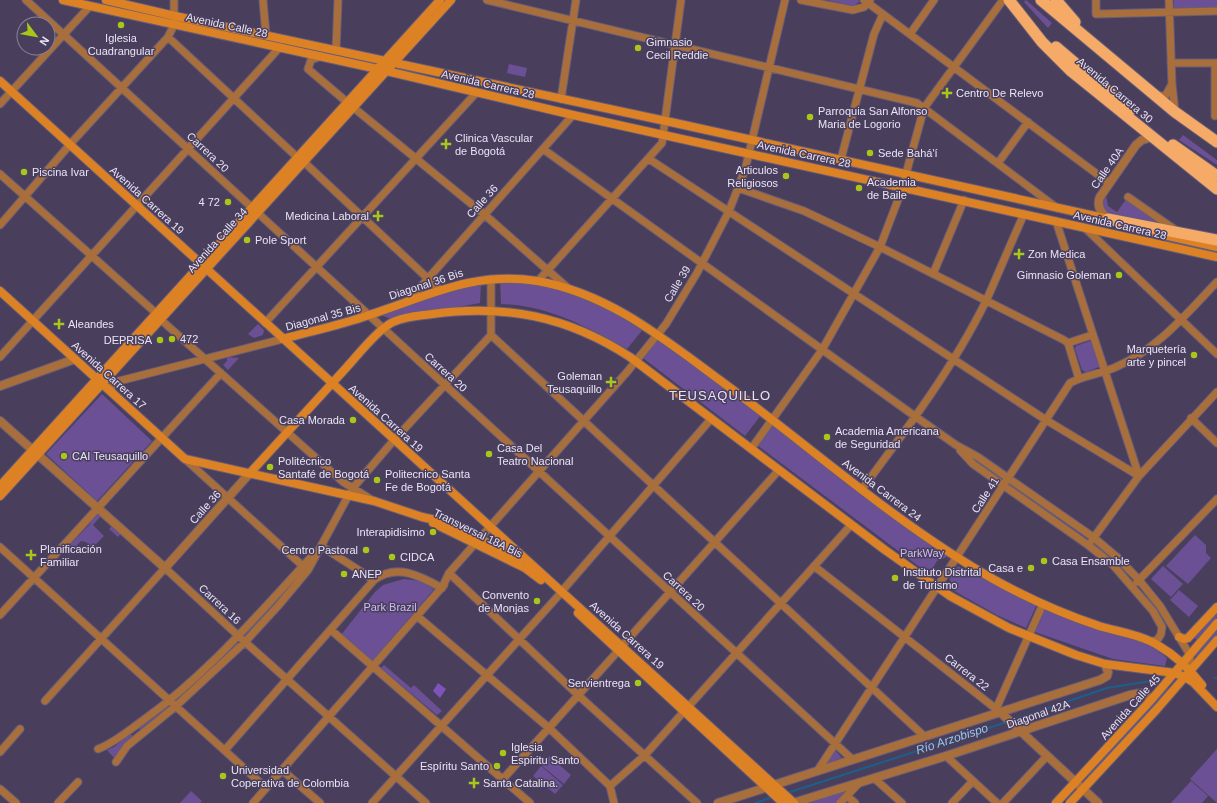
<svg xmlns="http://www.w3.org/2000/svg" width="1217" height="803" font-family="Arial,sans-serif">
<rect width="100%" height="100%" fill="#493f5d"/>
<path fill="#6b5095" d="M827,0H858L860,1L854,6Z
M1026,0L1052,23L1048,28L1024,2Z
M1174,0H1217V9L1174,10Z
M509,64L527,68L525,77L507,73Z
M1183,135L1217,160V165L1179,140Z
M1104,194L1106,196L1108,206L1117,212L1127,198L1160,225L1107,212L1102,207Z
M500,280L537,284L581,295L644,328L627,349C587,327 548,305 501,304Z
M481,283L480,303L391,319L381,315L442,290Z
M258,324L264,330L263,335L254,338L248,334Z
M659,339L761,415L745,436L643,358Z
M1090,341L1092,343L1100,364L1099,367L1086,372L1082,370L1075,349L1076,346Z
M227,357L239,358L228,370L223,365L227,361Z
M102,394L152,441L97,501L46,454Z
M772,424L949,556L937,561L929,574L757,445Z
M100,511L123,531L118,537L109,529L112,526L101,516L93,525L104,536L92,548L86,542L81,541L70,553V556L65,550L90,524L89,523Z
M1195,535L1206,545V553L1211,558L1188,584L1166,566Z
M958,566L964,570L966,567L1037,604L1026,628L997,615L951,589L952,586L950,584L951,581L949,580Z
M1163,566L1183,584L1171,597L1151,579Z
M404,579L420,581L434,589L372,661L341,635L375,592L383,585Z
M1179,590L1198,606L1189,617L1170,600Z
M1046,608L1150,645L1167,658L1165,666L1113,659L1035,632Z
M1217,610V617L1196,640L1194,635Z
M1217,629V635L1196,658L1194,653Z
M384,665L411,688L414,685L442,711L437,715L381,668Z
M1168,688L1170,690L1090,778L1087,775Z
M166,707L168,709L141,731L139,728Z
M130,734L133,736L132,739L118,752L114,758L107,750L114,747Z
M1217,749V803L1190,779Z
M835,750L842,758L826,764Z
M549,756L571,775L564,784L542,766Z
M541,766L563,785L555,794L533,776Z
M1191,781L1208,796L1202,803H1171Z
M849,788L836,803H810Z
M191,791L202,801L200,803H180Z"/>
<path fill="#7f53bc" d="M438,683L446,689L440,698L433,691Z"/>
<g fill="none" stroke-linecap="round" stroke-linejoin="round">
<path stroke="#1a608b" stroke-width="2" d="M1215,678H1217
M1013,720L1107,688L1151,681
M787,793L1007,722
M755,803L773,797"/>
<g stroke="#665d79" stroke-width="9">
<path id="minor" d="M26,0L852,759
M263,0L266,35
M487,0L917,103L1057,208
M801,0L853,10L864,7L870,0
M864,0L1109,183
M1096,0V14L1217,11
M1169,0L1172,84L1175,112
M910,34L934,0
M168,37L298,158
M336,51L338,0
M321,56L311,60L308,69L348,103
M1171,63H1217
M1215,63V116
M1155,94L1162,96L1166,95L1172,84
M561,99L576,0
M0,104L89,7
M354,108L485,215L569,289
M543,149L916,417L956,445L978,457L1008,478L1093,537L1118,558L1139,580L1160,606L1179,637L1190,655V671
M649,159L1046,420L1139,476
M841,159L874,34L883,14
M304,162L439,289
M998,163L1028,122
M0,174L157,314
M738,188L804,211L880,247L1064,340L1068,343L1079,379
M1128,197L1174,229
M1056,221L1139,476
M0,225L73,141L168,37L174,25V0
M1085,228L1217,354
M933,274L964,200
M538,281L662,143L681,0
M408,301L573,115
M160,319L343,482L369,498
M265,323L476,93
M491,335L924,736
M1068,343L1092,335
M0,357L280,47
M111,392L112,386L119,381L283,339
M1191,418L1217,443
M751,449L822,350L880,247L901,192L924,108L1003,0
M960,450L973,464L1088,545L1113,565L1153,611L1162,627L1161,634L1158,639L1152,642
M185,459L305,568
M862,489C907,429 953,368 986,301C999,272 1011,243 1024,214
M1092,540L1139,476L1217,392
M321,546L374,580
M0,547L266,788
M814,566L1000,712
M449,573L578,695L697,803
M1137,582L1217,499
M442,588L449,573L627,372L666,324L697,273L729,211L745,170L785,0
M562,591L711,419
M0,615L221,373
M417,616L549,728L610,786L614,803
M331,630L530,803
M622,646L779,470
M45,701L165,568L245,642L426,803
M996,709L1043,604
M98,749C114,743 128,731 142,721C208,674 259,613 314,554
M225,750L374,580C397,563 420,576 442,588
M0,752L20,729
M946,756L997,803
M116,762L127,746L176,706L245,642L278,606L308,570L352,489L394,440L491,335V279
M282,770L320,803
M818,770L1070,383C1084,375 1101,374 1116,367C1158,349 1186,314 1217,282
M503,779L618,651
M875,779L902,803
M610,786L645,755L851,525
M0,789L16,803
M847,796L855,803
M58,803L78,782
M253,803L444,585
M372,803L559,595
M840,803L859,783
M952,803L973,781
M1003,803L1047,756"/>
</g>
<g stroke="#665d79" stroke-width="10">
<path id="tertiary" d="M1108,219C1101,213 1096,206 1100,197L1136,145L1142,140L1152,137
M0,386L75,359
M0,421L165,568L250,473
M1000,712L1098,803
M718,803L1100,680L1107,676L1108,672L1105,664
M793,803L946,756L1130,695L1142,693L1152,699"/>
</g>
<g stroke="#665d79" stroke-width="10">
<path id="secondary" d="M63,0L378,69L573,115L1217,257
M106,0L175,16L675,123L1113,220
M0,81L794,803
M1155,233L1217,247
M0,291L185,459L374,501L422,517L444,522L522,559
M283,339C312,331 341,325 369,315C428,296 473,271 537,281C608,293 664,339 721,381C811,447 896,524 993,579C1027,598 1063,614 1099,626C1119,632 1142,635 1159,646C1175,655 1191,671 1202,685
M250,473C282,438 314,403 346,368C358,355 373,335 388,325C399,317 419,316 432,314C505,304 567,316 630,357L885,550L950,596L1009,628L1076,655L1105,664L1175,673L1185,677L1193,682L1217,707
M0,486L440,0
M0,496L451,0
M433,523L525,568L541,580
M578,613L783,803
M1179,637L1184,639L1188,638L1217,607
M1056,803L1152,699L1217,623
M1070,803L1157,709L1217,640"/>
</g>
<g stroke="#665d79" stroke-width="13">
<path id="trunk" d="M1009,0L1042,42L1071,71L1217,189
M1041,0L1175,112L1217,142
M1056,0L1075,22
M1056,47L1130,110
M1173,145L1217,176
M1108,219L1217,240"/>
</g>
<use href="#minor" stroke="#a86e3c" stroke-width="7"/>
<use href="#tertiary" stroke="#a86e3c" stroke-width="8"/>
<use href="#secondary" stroke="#dd8224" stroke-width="8"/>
<use href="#trunk" stroke="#f5aa68" stroke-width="11"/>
</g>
<g fill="#a9c71b" stroke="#493f5d" stroke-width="1.5">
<circle cx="121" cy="25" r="4"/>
<circle cx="638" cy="48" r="4"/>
<path d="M945 87h4v4h4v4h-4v4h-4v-4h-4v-4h4z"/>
<circle cx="810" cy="117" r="4"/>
<path d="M444 138h4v4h4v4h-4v4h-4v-4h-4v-4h4z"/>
<circle cx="870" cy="153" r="4"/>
<circle cx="24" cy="172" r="4"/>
<circle cx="786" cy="176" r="4"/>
<circle cx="859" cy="188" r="4"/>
<circle cx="228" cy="202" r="4"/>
<path d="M376 210h4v4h4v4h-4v4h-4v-4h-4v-4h4z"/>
<circle cx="247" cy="240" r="4"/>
<path d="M1017 248h4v4h4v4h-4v4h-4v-4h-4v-4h4z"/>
<circle cx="1119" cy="275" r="4"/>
<path d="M57 318h4v4h4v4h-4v4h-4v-4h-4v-4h4z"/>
<circle cx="172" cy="339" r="4"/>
<circle cx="160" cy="340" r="4"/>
<circle cx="1194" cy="355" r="4"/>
<path d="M609 376h4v4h4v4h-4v4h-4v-4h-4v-4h4z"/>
<circle cx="353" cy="420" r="4"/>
<circle cx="827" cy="437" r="4"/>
<circle cx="489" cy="454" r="4"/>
<circle cx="64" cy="456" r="4"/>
<circle cx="270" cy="467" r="4"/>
<circle cx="377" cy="480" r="4"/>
<circle cx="433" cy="532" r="4"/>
<circle cx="366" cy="550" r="4"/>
<path d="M29 549h4v4h4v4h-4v4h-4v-4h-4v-4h4z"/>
<circle cx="392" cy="557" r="4"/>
<circle cx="1044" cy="561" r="4"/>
<circle cx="1031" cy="568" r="4"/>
<circle cx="344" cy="574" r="4"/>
<circle cx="895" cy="578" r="4"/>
<circle cx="537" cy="601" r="4"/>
<circle cx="638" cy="683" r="4"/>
<circle cx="503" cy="753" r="4"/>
<circle cx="497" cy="766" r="4"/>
<circle cx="223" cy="776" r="4"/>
<path d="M472 777h4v4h4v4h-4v4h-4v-4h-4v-4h4z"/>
</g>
<g text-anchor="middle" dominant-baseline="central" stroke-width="3" stroke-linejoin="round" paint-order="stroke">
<g font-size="11" fill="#e9e3f6" stroke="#493f5d">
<text transform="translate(227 25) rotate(12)">Avenida Calle 28</text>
<text transform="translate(488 84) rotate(13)">Avenida Carrera 28</text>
<text transform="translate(1115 90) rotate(40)">Avenida Carrera 30</text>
<text transform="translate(208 152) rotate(43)">Carrera 20</text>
<text transform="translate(804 154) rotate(12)">Avenida Carrera 28</text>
<text transform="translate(1107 168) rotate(-55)">Calle 40A</text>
<text transform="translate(147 200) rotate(42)">Avenida Carrera 19</text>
<text transform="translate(482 201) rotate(-48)">Calle 36</text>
<text transform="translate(1120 225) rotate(13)">Avenida Carrera 28</text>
<text transform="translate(217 240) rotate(-48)">Avenida Calle 34</text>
<text transform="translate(426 284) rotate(-18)">Diagonal 36 Bis</text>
<text transform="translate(677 284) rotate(-59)">Calle 39</text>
<text transform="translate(323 317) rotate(-15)">Diagonal 35 Bis</text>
<text transform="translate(446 372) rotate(42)">Carrera 20</text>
<text transform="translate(109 375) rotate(42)">Avenida Carrera 17</text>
<text transform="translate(386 418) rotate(42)">Avenida Carrera 19</text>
<text transform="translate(882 490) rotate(37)">Avenida Carrera 24</text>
<text transform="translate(985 495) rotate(-57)">Calle 41</text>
<text transform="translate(205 507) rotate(-48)">Calle 36</text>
<text transform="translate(478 533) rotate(26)">Transversal 18A Bis</text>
<text transform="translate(684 591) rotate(43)">Carrera 20</text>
<text transform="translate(220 604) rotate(43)">Carrera 16</text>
<text transform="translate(627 635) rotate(42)">Avenida Carrera 19</text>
<text transform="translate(967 672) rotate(38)">Carrera 22</text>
<text transform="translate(1130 707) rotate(-48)">Avenida Calle 45</text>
<text transform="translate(1038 714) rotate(-19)">Diagonal 42A</text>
</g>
<g font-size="11" fill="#e9e3f6" stroke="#493f5d" text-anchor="start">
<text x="121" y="38" text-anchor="middle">Iglesia<tspan x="121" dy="13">Cuadrangular</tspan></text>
<text x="646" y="42">Gimnasio<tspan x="646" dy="13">Cecil Reddie</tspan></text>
<text x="956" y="93">Centro De Relevo</text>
<text x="818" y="111">Parroquia San Alfonso<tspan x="818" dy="13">Maria de Logorio</tspan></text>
<text x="455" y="138">Clinica Vascular<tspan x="455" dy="13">de Bogotá</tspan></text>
<text x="878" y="153">Sede Bahá'í</text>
<text x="778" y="170" text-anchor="end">Articulos<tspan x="778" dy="13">Religiosos</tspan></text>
<text x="32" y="172">Piscina Ivar</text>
<text x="867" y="182">Academia<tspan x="867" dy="13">de Baile</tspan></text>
<text x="220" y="202" text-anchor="end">4 72</text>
<text x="369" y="216" text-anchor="end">Medicina Laboral</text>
<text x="255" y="240">Pole Sport</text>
<text x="1028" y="254">Zon Medica</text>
<text x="1111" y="275" text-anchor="end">Gimnasio Goleman</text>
<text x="68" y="324">Aleandes</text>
<text x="180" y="339">472</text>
<text x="152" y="340" text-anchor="end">DEPRISA</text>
<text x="1186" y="349" text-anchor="end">Marquetería<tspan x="1186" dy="13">arte y pincel</tspan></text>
<text x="602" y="376" text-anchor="end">Goleman<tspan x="602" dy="13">Teusaquillo</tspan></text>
<text x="345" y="420" text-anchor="end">Casa Morada</text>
<text x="835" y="431">Academia Americana<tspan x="835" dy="13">de Seguridad</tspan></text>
<text x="497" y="448">Casa Del<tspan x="497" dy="13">Teatro Nacional</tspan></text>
<text x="72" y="456">CAI Teusaquillo</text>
<text x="278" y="461">Politécnico<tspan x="278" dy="13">Santafé de Bogotá</tspan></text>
<text x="385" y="474">Politecnico Santa<tspan x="385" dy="13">Fe de Bogotá</tspan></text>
<text x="425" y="532" text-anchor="end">Interapidisimo</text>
<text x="40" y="549">Planificación<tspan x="40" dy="13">Familiar</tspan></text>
<text x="358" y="550" text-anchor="end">Centro Pastoral</text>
<text x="400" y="557">CIDCA</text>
<text x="1052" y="561">Casa Ensamble</text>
<text x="1023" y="568" text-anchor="end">Casa e</text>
<text x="903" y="572">Instituto Distrital<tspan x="903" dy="13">de Turismo</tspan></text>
<text x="352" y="574">ANEP</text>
<text x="529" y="595" text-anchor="end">Convento<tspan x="529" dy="13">de Monjas</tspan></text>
<text x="630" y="683" text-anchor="end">Servientrega</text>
<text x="511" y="747">Iglesia<tspan x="511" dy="13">Espiritu Santo</tspan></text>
<text x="489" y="766" text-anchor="end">Espíritu Santo</text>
<text x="231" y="770">Universidad<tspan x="231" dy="13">Coperativa de Colombia</tspan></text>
<text x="483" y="783">Santa Catalina.</text>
</g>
<g font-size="11" fill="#cebcf1" stroke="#493f5d">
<text x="922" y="553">ParkWay</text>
<text x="390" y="607">Park Brazil</text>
</g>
<g font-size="12" font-style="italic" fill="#95c9ef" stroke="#493f5d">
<text transform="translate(952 739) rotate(-18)">Río Arzobispo</text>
</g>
<g font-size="13" letter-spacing="1" fill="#e9e3f6" stroke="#493f5d">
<text x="720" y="395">TEUSAQUILLO</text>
</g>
</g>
<g transform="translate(36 36) rotate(122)"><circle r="19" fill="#493f5d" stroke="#89819a"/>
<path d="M0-3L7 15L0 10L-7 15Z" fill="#a9c71b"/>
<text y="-6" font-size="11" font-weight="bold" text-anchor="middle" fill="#e9e3f6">N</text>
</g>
</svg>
